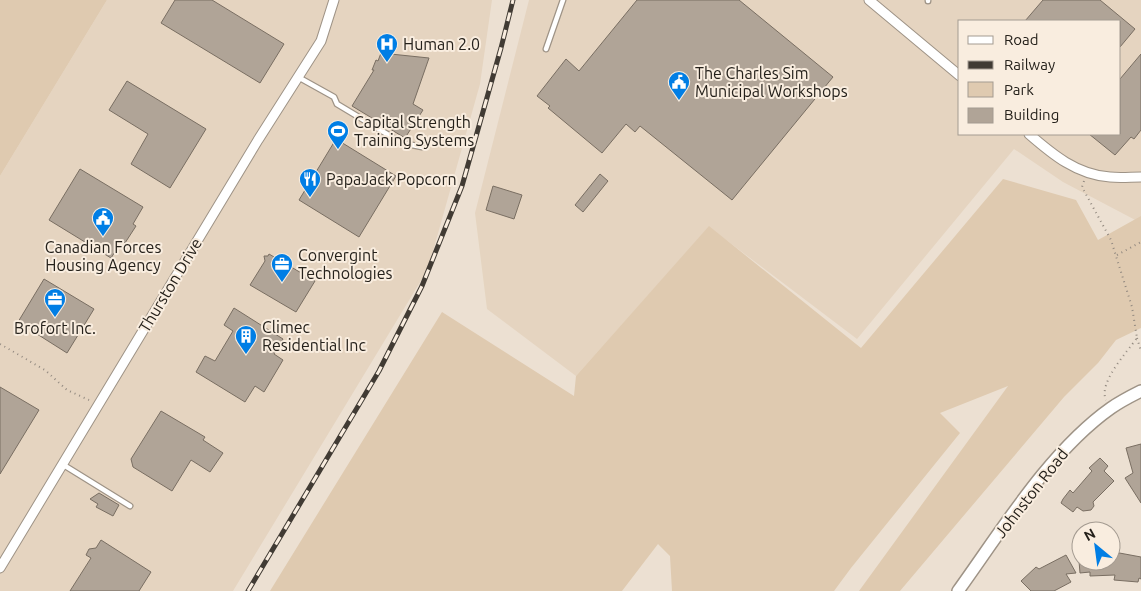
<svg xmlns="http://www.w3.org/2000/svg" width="1141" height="591" font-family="Ubuntu,sans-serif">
<rect width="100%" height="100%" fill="#ece0d2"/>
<path fill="#e5d4c0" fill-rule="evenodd" d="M107,0H492L480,84L428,269L233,591H0V176Z
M529,0H1141V223L1063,182L1014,149L857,339L709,227L576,376L487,309L475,213ZM960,21H1120V134H960Z"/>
<path fill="#dfcab0" d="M0,0H107L0,176Z
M1003,179L1076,200L1098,240L1141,216V328L1116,340L1098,363L1064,397L900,591H859L1008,386L940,413L960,433L851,568L834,591H672L670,556L658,544L622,591H270L442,312L574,396L576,376L709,226L861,348Z"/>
<path fill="#b0a497" stroke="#796e62" d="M175,0H212L284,44L260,83L161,23Z
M637,0H739L833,77L732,200L640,126L635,132L626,124L602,153L548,108L550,106L537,96L566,59L579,71Z
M1043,0H1100L1135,29L1120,47V21H1025Z
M381,53L429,58L413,104L423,110L405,138L352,106L374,70H372L376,60L378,61Z
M1141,54V130L1134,139L1131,137L1115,155L1089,134H1120V79Z
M127,81L206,129L170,188L131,164L148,134L109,110Z
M336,139L396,176L359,237L299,200Z
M80,169L143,207L133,224L136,226L125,243L122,241L111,258L49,220Z
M600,174L608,181L583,212L575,205Z
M493,186L522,195L514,219L486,210Z
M269,254L315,281L296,312L250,285L265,261L264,256H268Z
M44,279L94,309L67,353L18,322Z
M234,308L283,339L274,354L283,360L264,392L255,386L245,402L196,372L205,356L215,361L233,331L224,325Z
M0,387L39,410L0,474Z
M161,411L205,437L203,440L223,453L210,472L191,460L172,491L133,467L131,459Z
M1141,444V503L1125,478L1133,473L1126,448Z
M1100,458L1108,466L1104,471L1114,481L1093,502L1094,506L1091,510L1083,511L1077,507L1073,512L1061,503L1063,499L1070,490L1073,493L1092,471L1089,468Z
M99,493L119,505L113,516L96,507L98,504L90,499Z
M101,540L151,572L139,591H70L91,558L86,555L89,549L96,548Z
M1114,552L1141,557V579L1139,578L1138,582L1114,580L1115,575L1090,576V572L1080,573L1079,561H1111V556H1114Z
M1066,555L1076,573L1066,574L1071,582L1054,591H1031L1021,581L1036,567L1039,569Z"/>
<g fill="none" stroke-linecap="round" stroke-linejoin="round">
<g stroke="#9e9386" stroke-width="7">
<path id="service" d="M928,1V0
M546,49L563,0
M298,77L334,97L337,104L402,143L422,147
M62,464L130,506"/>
</g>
<g stroke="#9e9386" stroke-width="11">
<path id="minor" d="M869,0L960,76
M1029,134C1052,154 1077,175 1110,177C1120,178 1131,177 1141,177
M0,568L258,140L321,41L334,0"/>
</g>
<g stroke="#9e9386" stroke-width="14">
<path id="tertiary" d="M958,591C1002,530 1050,451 1111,408C1121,401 1131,396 1141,391"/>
</g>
<path stroke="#938a80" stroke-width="2" stroke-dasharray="1 4" stroke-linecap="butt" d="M1084,181L1082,187L1111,240L1132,307L1137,338C1127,352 1098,383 1106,400
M1117,255L1141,242
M1137,338L1141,351
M0,344L45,370L67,390L89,400"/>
<use href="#service" stroke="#fff" stroke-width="4.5"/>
<use href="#minor" stroke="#fff" stroke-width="9"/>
<use href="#tertiary" stroke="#fff" stroke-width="11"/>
<g stroke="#413b34" stroke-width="5">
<path id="rail" d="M248,591L379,371L422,286L462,186L501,48L513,0"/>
</g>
<use href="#rail" stroke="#f9eddf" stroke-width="3" stroke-dasharray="9" stroke-linecap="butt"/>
</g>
<defs>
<g id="hospital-pin" transform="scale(1.125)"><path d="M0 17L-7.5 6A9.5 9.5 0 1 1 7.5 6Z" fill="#007ee5" stroke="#f9eddf"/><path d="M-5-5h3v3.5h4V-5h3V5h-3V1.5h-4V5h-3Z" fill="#fff"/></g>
<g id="civic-pin" transform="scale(1.125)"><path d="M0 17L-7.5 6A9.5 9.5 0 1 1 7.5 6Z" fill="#007ee5" stroke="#f9eddf"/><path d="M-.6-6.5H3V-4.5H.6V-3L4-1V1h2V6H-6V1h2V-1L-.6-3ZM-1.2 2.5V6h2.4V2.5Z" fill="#fff"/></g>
<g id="stadium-pin" transform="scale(1.125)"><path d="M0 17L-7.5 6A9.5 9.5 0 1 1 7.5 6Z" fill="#007ee5" stroke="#f9eddf"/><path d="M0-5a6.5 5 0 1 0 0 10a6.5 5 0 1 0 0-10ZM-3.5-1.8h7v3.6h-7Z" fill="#fff"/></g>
<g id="restaurant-pin" transform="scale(1.125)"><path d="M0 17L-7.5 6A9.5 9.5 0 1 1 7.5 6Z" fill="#007ee5" stroke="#f9eddf"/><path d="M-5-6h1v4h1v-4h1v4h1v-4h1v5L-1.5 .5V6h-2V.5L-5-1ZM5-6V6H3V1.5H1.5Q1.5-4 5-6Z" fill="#fff"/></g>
<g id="office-pin" transform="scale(1.125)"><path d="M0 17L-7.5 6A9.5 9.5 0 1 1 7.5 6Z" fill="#007ee5" stroke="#f9eddf"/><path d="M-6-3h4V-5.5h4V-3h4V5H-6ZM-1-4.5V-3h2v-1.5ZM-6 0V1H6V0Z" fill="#fff"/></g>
<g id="building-pin" transform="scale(1.125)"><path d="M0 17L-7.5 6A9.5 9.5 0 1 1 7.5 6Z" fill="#007ee5" stroke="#f9eddf"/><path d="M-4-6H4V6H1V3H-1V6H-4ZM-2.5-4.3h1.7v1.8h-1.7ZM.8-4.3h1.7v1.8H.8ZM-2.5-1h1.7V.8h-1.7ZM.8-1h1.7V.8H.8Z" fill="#fff"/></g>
</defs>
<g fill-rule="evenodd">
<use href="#hospital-pin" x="387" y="44"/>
<use href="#civic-pin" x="679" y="82"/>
<use href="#stadium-pin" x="338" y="131"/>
<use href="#restaurant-pin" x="310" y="179"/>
<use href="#civic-pin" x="103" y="218"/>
<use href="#office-pin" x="282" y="264"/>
<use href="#office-pin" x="55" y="299"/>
<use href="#building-pin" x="246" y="336"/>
</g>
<g text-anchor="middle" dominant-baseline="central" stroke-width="4" stroke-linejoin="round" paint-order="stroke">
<g font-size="16" fill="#25211b" stroke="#f9eddf" text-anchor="start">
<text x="403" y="44">Human 2.0</text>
<text x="695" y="73">The Charles Sim<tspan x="695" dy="18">Municipal Workshops</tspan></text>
<text x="354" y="122">Capital Strength<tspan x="354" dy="18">Training Systems</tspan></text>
<text x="326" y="179">PapaJack Popcorn</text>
<text x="103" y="247" text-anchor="middle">Canadian Forces<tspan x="103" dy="18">Housing Agency</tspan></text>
<text x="298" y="255">Convergint<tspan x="298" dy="18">Technologies</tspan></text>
<text x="262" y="327">Climec<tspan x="262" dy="18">Residential Inc</tspan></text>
<text x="55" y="328" text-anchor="middle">Brofort Inc.</text>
</g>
<g font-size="16" fill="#25211b" stroke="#f9eddf">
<text transform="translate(170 285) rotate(-59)">Thurston Drive</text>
<text transform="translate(1031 493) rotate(-52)">Johnston Road</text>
</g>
</g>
<rect x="958" y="20" width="162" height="115" fill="#f9eddf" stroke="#a49b91"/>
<rect x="968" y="36" width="25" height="8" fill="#ffffff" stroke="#a49b91"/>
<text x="1004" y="45" font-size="15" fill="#25211b">Road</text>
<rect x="968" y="61" width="25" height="8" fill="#413b34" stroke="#a49b91"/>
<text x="1004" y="70" font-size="15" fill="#25211b">Railway</text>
<rect x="968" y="82" width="25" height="15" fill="#dfcab0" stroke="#a49b91"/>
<text x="1004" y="95" font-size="15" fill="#25211b">Park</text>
<rect x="968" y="108" width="25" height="15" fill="#b0a497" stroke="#a49b91"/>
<text x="1004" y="120" font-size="15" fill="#25211b">Building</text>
<g transform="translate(1096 546) rotate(331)"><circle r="24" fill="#f9eddf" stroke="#a49b91"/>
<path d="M0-4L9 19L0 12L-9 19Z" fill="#007ee5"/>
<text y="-8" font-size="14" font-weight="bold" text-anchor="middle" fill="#25211b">N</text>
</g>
</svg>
